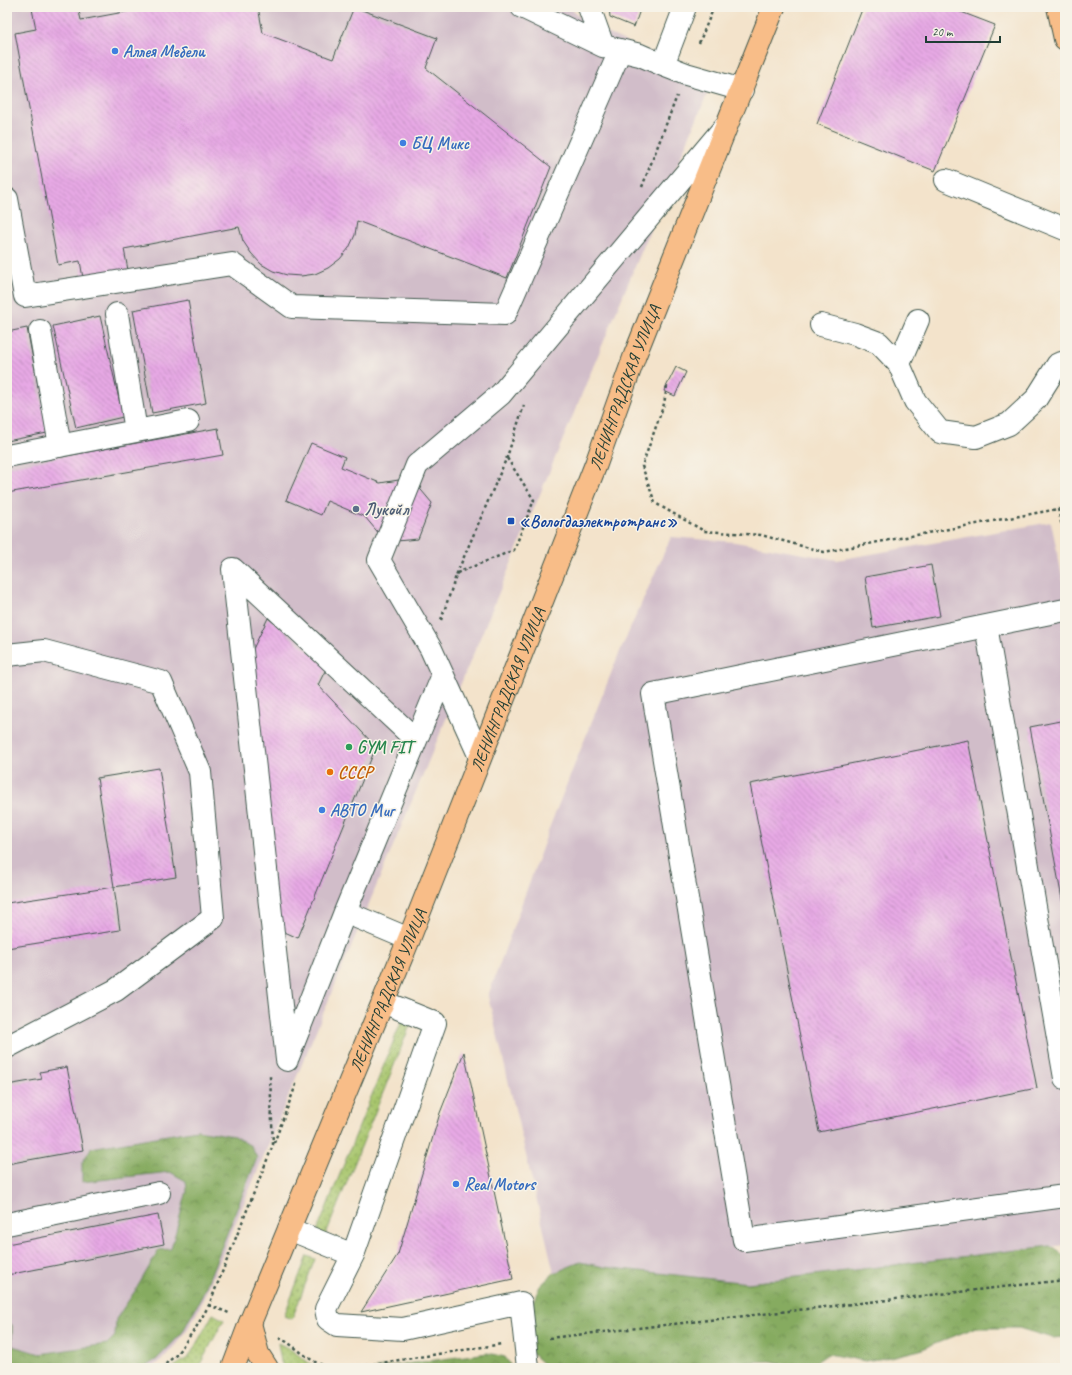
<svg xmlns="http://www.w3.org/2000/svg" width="1072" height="1375" font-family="Caveat,sans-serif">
<defs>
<pattern id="grass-dots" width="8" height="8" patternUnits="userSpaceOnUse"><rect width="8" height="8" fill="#a8c66d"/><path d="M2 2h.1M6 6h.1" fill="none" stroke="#88a25a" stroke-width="1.8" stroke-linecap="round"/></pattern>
<pattern id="forest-crowns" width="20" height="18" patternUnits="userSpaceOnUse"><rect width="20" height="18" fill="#86ab60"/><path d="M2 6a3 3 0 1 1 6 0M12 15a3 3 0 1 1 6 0" fill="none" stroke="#6d8c50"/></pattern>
<pattern id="building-back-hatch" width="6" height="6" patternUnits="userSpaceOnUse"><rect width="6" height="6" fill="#e7a9e5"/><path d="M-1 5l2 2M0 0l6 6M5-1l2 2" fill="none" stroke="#bb8bba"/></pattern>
</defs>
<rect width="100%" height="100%" fill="#f7f3e8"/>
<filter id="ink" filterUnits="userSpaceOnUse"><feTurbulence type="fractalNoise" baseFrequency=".025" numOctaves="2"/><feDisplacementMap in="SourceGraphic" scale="8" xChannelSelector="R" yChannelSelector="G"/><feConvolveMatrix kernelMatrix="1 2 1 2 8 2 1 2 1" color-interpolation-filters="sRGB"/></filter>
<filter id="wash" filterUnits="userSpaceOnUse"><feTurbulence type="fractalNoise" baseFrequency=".012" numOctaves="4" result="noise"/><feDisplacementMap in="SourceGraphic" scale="16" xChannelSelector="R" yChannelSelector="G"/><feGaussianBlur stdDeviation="0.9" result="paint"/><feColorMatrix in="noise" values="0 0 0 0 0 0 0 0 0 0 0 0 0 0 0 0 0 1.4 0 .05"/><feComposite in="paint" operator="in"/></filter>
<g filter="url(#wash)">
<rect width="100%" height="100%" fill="#f3e3cb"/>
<path fill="#d1bdc9" d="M7,7H569L589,25L713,80L213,1277L198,1311L184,1335L161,1361L150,1368H7Z
M1051,522L1065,590V1245L562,1306L488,996L550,826L618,656L671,537L735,542L837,560Z"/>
<path fill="url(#grass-dots)" stroke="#648250" d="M402,1020L411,1023L324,1239L315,1236Z
M307,1256L315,1259L292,1319L284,1316Z
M213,1314L224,1320L198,1368H172L189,1357Z
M278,1343L290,1349L316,1368H284L281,1362Z"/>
<path fill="url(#forest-crowns)" stroke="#52744a" d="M197,1130L234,1136L251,1146L257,1158L202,1296L182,1333L157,1359L143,1368H7V1323L12,1325V1346L40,1354L107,1344L115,1336L116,1319L135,1291L159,1250L171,1249L187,1191L186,1181L170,1172L82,1182V1163L91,1148Z
M1050,1246L1065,1256V1337L1052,1338L1019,1328H974L920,1350L891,1357L865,1361L828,1354L816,1362L802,1367L770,1361L653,1368H553L544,1365L529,1351L527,1315L540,1286L554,1273L580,1262L604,1267L748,1283Z
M488,1353L505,1357L510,1364L509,1368H375Z"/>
<g id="blocks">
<path fill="url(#building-back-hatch)" d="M43,7H78L81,20L151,7H258L263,33L333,59L354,7L437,38L426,68L551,167L507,278L357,221L355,235L349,248L340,259L328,268L315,274L301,276L287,275L273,271L261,264L251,253L243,241L239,227L124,249L128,270L83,278L80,261L58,265L15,33L36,29L32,9Z
M609,7H641L634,27L610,17Z
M863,7H948L995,25L935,171L817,124Z
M188,300L206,403L152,413L133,310Z
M100,316L123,417L76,428L53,326Z
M27,328L47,433L7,441V399L11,398L7,375V332Z
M676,367L686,372L675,396L664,391Z
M218,428L223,455L7,493V467Z
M311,443L345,457L341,467L380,483L411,478L432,503L418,539L386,542L365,517L327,501L321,515L286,500Z
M931,565L940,616L873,628L865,577Z
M268,618L327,667L318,685L376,747L298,938L278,929L253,649Z
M1065,720V910H1064L1030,727Z
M968,740L1037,1088L819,1132L750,784Z
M159,768L176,877L114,887L97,778Z
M114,887L120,930L7,948V903Z
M464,1052L513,1279L361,1312L398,1254L440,1113Z
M67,1067L83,1150L7,1164V1085L42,1079L40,1072Z
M158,1215L164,1244L7,1275V1244Z"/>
</g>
</g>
<g filter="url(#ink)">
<use href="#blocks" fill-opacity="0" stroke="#3f564b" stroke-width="1"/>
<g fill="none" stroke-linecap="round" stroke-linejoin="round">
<g stroke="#3f564b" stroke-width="24">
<path id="minor" d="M522,7L603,46L640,55L663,65
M589,7L603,46
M685,7L663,65L686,74L742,90
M946,180L1065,229
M7,199L25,296L232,264L292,307L505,314L620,51
M117,314L136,431
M821,325L855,334L879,343L899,364L915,401L940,432L976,437L1009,424L1036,399L1058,364L1065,362
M40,331L60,446
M899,364L918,320
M7,456L188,421
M1065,610L653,694L744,1240L1065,1196
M986,626L1065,1078
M7,655L44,651L161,682L200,772L213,918L116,990L7,1047
M480,757L431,649L379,560L417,465L501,394L723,129
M345,912L409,939
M383,1002L435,1023L353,1255L326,1309L328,1319L337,1325L403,1329L521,1303L528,1368
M288,1057L345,912L443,675
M287,1060L233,569L416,740
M7,1224L159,1193
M289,1229L353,1255"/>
</g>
<g stroke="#3f564b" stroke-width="24">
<g id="major">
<path d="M1058,7L1065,39"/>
<path d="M250,1323L258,1354L267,1368"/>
<path id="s1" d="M233,1368L250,1323L409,939L596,464L635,355L774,7"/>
</g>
</g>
<path stroke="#3f564b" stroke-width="2.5" stroke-dasharray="3 3" stroke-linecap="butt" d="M699,43L714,7
M642,187L677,96
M667,386L664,404L642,466L655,503L704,531L761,535L824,552L1058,509L1065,539
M457,573L514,550L534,500L507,458
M441,620L457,573L507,457L524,405
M274,1143L297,1082
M209,1305L229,1313
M279,1338L287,1342L313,1361L329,1368
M549,1338L1065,1280
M161,1368L176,1355L197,1326L209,1305L273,1145L270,1076
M349,1368L502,1344"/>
<use href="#minor" stroke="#fff" stroke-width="22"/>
<use href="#major" stroke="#f8bd88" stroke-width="22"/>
</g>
</g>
<g fill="#3f7fe0" stroke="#f7f3e8" stroke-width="1.5">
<circle cx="115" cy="51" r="4"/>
<circle cx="403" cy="143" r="4"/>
<circle cx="322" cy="810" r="4"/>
<circle cx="456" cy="1184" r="4"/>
</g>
<circle fill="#5c6f8a" stroke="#f7f3e8" stroke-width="1.5" cx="356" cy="509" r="4"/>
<rect fill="#1a4fb4" stroke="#f7f3e8" stroke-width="1.5" x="507" y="517" width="8" height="8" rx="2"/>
<circle fill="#2e9e5b" stroke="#f7f3e8" stroke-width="1.5" cx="349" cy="747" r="4"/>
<circle fill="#e8710a" stroke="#f7f3e8" stroke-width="1.5" cx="330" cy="772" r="4"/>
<g text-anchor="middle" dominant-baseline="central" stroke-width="3" stroke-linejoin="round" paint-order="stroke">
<g font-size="17" font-weight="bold" fill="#366cbe" stroke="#f7f3e8" text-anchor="start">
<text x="123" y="51">Аллея Мебели</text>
<text x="411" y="143">БЦ Микс</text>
<text x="330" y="810">АВТО Миг</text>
<text x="464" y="1184">Real Motors</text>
</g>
<g font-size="17" fill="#1f3d34" stroke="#f7f3e8">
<text stroke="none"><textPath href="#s1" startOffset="1056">ЛЕНИНГРАДСКАЯ УЛИЦА</textPath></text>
<text stroke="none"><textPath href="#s1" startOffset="732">ЛЕНИНГРАДСКАЯ УЛИЦА</textPath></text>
<text stroke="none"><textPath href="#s1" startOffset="408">ЛЕНИНГРАДСКАЯ УЛИЦА</textPath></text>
</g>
<g font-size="17" font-weight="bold" fill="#4e5e75" stroke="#f7f3e8" text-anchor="start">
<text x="364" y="509">Лукойл</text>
</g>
<g font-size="17" font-weight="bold" fill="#164399" stroke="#f7f3e8" text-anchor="start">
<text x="519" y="521">«Вологдаэлектротранс»</text>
</g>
<g font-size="17" font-weight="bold" fill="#27864d" stroke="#f7f3e8" text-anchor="start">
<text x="357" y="747">GYM FIT</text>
</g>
<g font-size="17" font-weight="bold" fill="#c56008" stroke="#f7f3e8" text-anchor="start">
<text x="338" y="772">СССР</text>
</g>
</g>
<rect width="1072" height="1375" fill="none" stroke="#f7f3e8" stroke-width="24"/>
<path d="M926 36v6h74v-6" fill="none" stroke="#1f3d34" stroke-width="2"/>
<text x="932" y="36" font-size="12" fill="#1f3d34" stroke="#f7f3e8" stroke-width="3" paint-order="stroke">20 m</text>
</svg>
